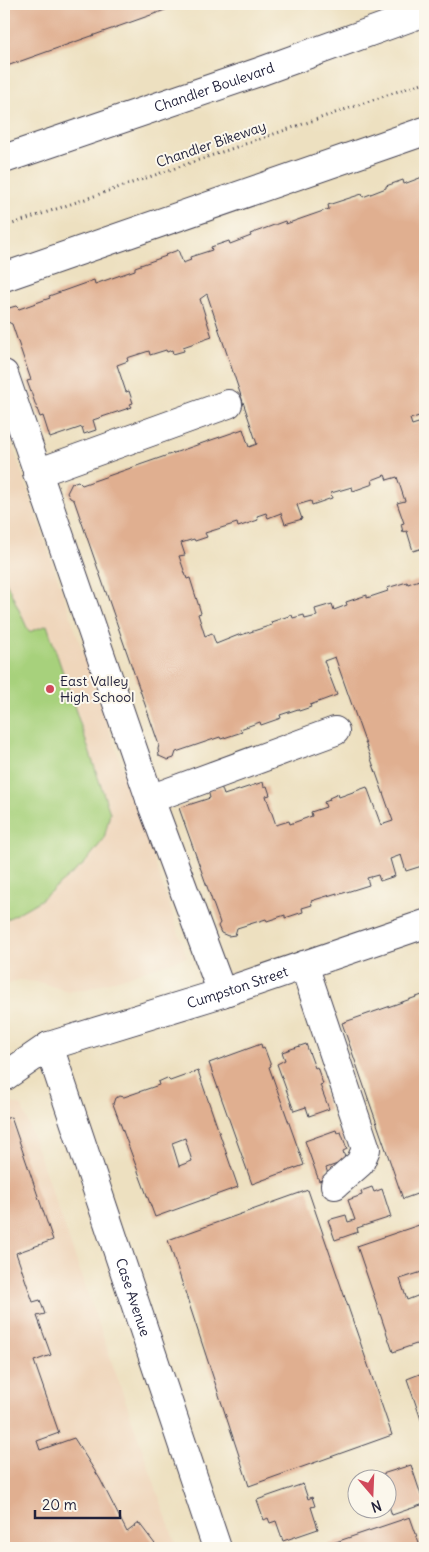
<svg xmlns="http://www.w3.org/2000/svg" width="429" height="1552" font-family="Delius,sans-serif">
<rect width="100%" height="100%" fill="#fbf7ec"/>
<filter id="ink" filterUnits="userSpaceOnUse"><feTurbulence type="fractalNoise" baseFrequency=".02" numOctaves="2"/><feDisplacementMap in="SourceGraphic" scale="10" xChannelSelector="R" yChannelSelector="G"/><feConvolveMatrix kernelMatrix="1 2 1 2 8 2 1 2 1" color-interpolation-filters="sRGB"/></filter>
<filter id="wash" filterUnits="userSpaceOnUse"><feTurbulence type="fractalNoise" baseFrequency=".0096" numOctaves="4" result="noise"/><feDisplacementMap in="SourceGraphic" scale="20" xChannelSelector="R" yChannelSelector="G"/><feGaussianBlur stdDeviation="1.12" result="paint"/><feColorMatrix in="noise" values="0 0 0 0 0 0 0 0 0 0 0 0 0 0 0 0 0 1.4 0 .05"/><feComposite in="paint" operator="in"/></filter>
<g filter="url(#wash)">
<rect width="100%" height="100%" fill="#ede0c0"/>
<path fill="#efd6bb" d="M4,421L187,957L84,990L66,991L43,983L19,980L4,986Z
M4,1101L22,1106L177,1548H4Z"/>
<path fill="#a7d17c" stroke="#647a5c" d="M4,577L29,632L47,625L110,813L104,839L84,864L39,901L4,921Z"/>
<g id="blocks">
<path fill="#e0af90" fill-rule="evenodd" d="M4,4H182L4,67Z
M425,176V414L410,419L412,425L425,421V553L423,548L413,551L407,531L403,532L401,524L404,523L397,503L405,501L397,477L387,480L385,475L372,480L373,484L353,491L352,487L331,493L332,498L312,505L311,501L297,505L302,519L285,524L281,513L268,518L266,513L257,516L258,520L238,527L237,523L205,533L207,537L195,541L194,539L181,543L185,555L179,556L187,579L190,578L201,613L198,614L205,636L212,633L216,644L241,634V635L272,625L271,622L292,615L293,618L304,615L305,619L317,616L315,609L332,604L334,610L347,605L346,602L367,595V598L388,591L387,588L407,582L408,584L422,579L421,575L425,574V865L406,871L401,855L390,859L395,876L380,881L378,875L367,878L369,885L337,895V893L311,901L312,905L302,908L303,912L285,918V915L267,921L266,919L237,928L235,935L228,936L221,933L218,926L220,923L179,808L210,798L208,790L221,786L224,795L263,782L264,787L267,786L270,795L266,796L276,825L289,821L290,824L312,816L311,812L326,807L324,802L330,800L329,798L338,794L339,797L367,787L381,825L393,821L335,657L324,661L337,695L310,705L311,707L299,711L298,709L280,715L281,718L261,725L260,722L240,729L242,732L221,739L220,737L176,752L174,758L168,760L159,756L158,749L159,745L74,500L70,498L67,493L72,483L78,481L82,485L243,429L249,447L257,444L207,294L200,299L212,337L183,347L184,351L173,354L172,350L167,352L166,350L150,355L149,351L127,358L128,361L117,365L126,392L129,391L133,403L130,404L132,407L93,420L96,430L84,434L82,427L50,438L43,416L40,417L27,381L31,380L12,324L8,322L5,316L9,308L16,306L19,309L50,298L49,296L94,280L95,284L135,270V267L166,256L165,255L178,250L183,263L191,260L190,257L212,250L211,247L229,241L230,244L251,236L250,234L285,221L286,224L329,209L328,205L362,194L363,197L386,188V186L403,180L404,184Z
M425,994V1191L403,1199L342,1023Z
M261,1044L262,1048L264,1047L271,1066L269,1067L304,1165L252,1184L209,1063Z
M306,1044L315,1068L317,1067L323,1084L320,1085L329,1109L309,1116L306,1107L294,1111L277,1064L285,1060L282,1052Z
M198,1071L238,1187L155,1217L113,1104L115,1098L120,1096L124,1097L159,1085L158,1082L167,1078L170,1081ZM185,1138L192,1161L179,1166L172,1143Z
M11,1117L53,1240L16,1253L33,1302L40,1300L45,1314L37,1316L51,1355L34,1361L59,1433L37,1441L40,1450L74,1438L100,1479L127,1532L139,1523L158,1548H4V1119Z
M336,1130L337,1133L341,1132L347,1149L343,1151L346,1161L326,1168L329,1177L319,1181L305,1141Z
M372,1187L374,1192L382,1189L391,1217L357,1228L358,1232L335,1240L328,1220L346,1215L348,1222L355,1220L348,1200L362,1195L361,1191Z
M308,1190L392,1435L249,1486L168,1240Z
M425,1223V1271L400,1279L407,1300L425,1293V1341L393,1352L357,1246Z
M425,1372V1431L407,1379Z
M411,1465L424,1504L392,1515L386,1497V1480H381L379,1475Z
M303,1484L308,1499L312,1497L315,1506L311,1507L318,1529L283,1541L276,1521L270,1523L268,1518L264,1520L257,1500Z
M410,1517L421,1548H318Z"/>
</g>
</g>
<g filter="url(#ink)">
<use href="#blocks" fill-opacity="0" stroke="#403e4f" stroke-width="1"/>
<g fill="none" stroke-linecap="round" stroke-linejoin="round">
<g stroke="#403e4f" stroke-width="30">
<g id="minor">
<path id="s1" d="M4,159L259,72L425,12"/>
<path d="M4,277L425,131"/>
<path d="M4,374L150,799L222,993"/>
<path d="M37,473L228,404"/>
<path d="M150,799L335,731"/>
<path d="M304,965L366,1149L360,1163L335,1185"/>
<path id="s2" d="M49,1046L217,1548"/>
<path id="s3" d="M4,1077L49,1046L222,993L425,924"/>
</g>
</g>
<path stroke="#403e4f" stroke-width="3" stroke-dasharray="1 4" stroke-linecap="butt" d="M4,227L425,82"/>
<use href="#minor" stroke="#fff" stroke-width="28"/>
</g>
</g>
<circle fill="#d1495b" stroke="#fbf7ec" stroke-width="2" cx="50" cy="689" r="5"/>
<g text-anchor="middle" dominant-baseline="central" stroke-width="4" stroke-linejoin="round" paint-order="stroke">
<g font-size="14" fill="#22223b" stroke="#fbf7ec">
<text stroke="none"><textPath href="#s1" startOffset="222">Chandler Boulevard</textPath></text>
<text transform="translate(211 144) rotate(-19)">Chandler Bikeway</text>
<text stroke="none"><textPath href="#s3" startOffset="252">Cumpston Street</textPath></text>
<text stroke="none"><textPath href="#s2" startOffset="265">Case Avenue</textPath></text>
</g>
<g font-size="14" fill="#22223b" stroke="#fbf7ec" text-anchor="start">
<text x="60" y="681">East Valley<tspan x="60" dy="16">High School</tspan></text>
</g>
</g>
<rect width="429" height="1552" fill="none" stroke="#fbf7ec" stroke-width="20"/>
<g transform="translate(372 1494) rotate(161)"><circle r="24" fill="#fbf7ec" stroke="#a4a2a5"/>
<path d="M0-4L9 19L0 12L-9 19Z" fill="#d1495b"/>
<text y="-8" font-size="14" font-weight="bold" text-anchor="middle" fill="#22223b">N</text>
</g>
<path d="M35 1510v8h85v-8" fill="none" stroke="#22223b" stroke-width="2.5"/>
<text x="42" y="1510" font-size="15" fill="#22223b" stroke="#fbf7ec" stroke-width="4" paint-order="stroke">20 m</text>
</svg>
